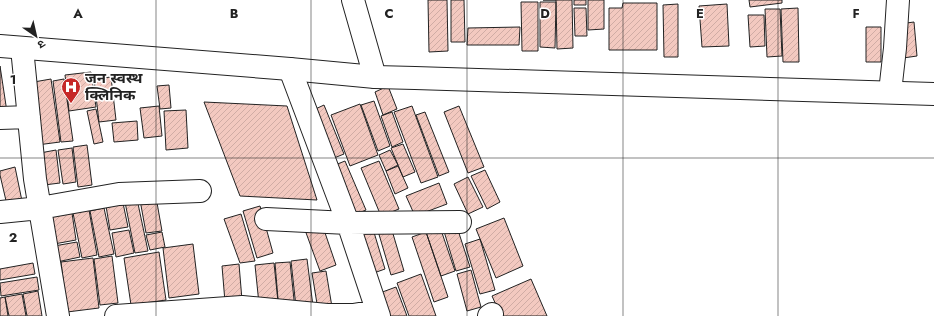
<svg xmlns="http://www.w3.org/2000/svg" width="934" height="316" font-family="Jost,'Noto Sans Devanagari',sans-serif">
<defs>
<pattern id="building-hatch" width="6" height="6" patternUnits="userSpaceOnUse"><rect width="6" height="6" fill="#f3c9c0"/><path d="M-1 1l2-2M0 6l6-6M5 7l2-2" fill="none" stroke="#d0aca5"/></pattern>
</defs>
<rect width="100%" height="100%" fill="#fff"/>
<path fill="url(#building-hatch)" stroke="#222" d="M428,0H447L448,51L429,52Z
M451,0H464L465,42H451Z
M543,0H572L573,48L557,49L556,0Z
M574,0H586V5H574Z
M588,0H604V29L588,30Z
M749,0H782V3L750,7Z
M521,2H538V51H522Z
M540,2H556L555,48L540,47Z
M623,3H657V50H609V8H622Z
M678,4V57H664L663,5Z
M727,4L729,46L702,47L699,6Z
M574,8H586L587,36H575Z
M798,8L799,62H783L781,9Z
M765,9H780L782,56L767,57Z
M748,15H764L765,46L750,47Z
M914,22L917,56L903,58L899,24Z
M520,27L519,45H467L468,28Z
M866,27H881V62H866Z
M0,66L7,112L0,113Z
M91,72L96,107L69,111L65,75Z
M111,77L116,120L99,122L94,79Z
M51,79L60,142L37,145L28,83Z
M64,79L73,141L61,142L53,81Z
M169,85L171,108L160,109L157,86Z
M388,86L397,109L383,115L375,92Z
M374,101L390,146L378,151L361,105Z
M204,102L287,106L317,200L240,196Z
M360,104L378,155L350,166L331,115Z
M324,105L344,154L329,160L309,112Z
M159,106L162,136L144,138L140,108Z
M412,106L438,177L421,183L394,112Z
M459,106L484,167L468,173L444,112Z
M96,109L103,142L94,144L87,111Z
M186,110L188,148L166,150L164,111Z
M392,112L403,142L392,147L381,116Z
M425,112L449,172L439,176L416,115Z
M137,121L138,140L114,142L112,123Z
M403,144L415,172L403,177L391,148Z
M87,145L92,185L78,187L73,147Z
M72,148L76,182L63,184L58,150Z
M56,150L60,183L44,185L40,153Z
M390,150L398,165L386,171L379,155Z
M345,161L366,210L351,216L330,167Z
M379,161L399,209L381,216L361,168Z
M398,166L408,188L395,194L386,171Z
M15,167L22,201L7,205L0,175V171Z
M485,170L500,202L487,209L471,176Z
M468,177L483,207L468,214L454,184Z
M439,183L447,204L415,216L406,196Z
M156,197L162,231L146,233L140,200Z
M137,199L148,251L135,253L125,202Z
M123,203L128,227L110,230L106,206Z
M260,206L273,253L257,258L243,211Z
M104,208L114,254L99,257L90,211Z
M89,210L97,255L82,258L73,213Z
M72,213L76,240L54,244L49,217Z
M241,214L255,261L240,263L224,219Z
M504,218L523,266L496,278L476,229Z
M322,224L336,265L320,271L305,230Z
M456,224L470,267L456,271L443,228Z
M391,227L404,271L391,275L378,231Z
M440,227L455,271L441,276L426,232Z
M373,229L385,269L371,274L358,234Z
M129,230L134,253L116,257L112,233Z
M162,232L165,247L150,250L146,235Z
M426,232L448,297L434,302L412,237Z
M480,239L495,290L480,294L465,244Z
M77,242L80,257L57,262L54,246Z
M193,244L199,294L169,298L163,248Z
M159,252L166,300L131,305L124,258Z
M112,256L118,303L100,305L94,259Z
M93,258L99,308L67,312L61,262Z
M307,259L313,306L296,307L291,261Z
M290,262L295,309L279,311L275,263Z
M33,263L35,274L0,280V269Z
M274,263L278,302L259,304L255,265Z
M239,264L242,300L225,302L222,266Z
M471,270L481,307L467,311L457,274Z
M326,271L332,307L318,310L312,273Z
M421,274L436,316H409L397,283Z
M37,277L39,290L1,296L0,283Z
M531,279L547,316H501L492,296Z
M396,287L407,316H385L377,294Z
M38,291L42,316H27L23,294Z
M22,294L26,316H9L5,297Z
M5,297L8,316H0V298Z"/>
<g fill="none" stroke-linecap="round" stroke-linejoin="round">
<g stroke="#222" stroke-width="24">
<path id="minor" d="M353,0L375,77
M22,48L35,179L58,316
M290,69L348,223L379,316
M890,92L895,48L898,0
M0,118L29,117
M0,212L40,208L119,194L200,191
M266,219L348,223L460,222
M116,316L242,307L327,315H353L377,311
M489,316L492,314"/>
</g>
<g stroke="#222" stroke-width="24">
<path id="tertiary" d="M0,46L290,69L375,77L415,78L934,94"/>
</g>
<use href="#minor" stroke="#fff" stroke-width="22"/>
<use href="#tertiary" stroke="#fff" stroke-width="22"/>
</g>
<path fill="none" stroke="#222" stroke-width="1" stroke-opacity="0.55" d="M156,0V316M311,0V316M467,0V316M623,0V316M778,0V316M0,158H934"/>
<defs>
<g id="hospital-pin" transform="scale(1)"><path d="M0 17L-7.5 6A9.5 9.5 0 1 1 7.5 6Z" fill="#c62828" stroke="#fff"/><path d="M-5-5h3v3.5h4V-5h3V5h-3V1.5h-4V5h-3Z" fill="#fff"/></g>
</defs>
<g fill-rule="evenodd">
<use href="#hospital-pin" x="71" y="87"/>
</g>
<g text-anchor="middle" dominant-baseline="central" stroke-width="3" stroke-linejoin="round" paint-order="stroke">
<g font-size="15" font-weight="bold" fill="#222" stroke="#fff" text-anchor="start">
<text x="85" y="78">जन स्वस्थ<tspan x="85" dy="17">क्लिनिक</tspan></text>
</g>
</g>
<g font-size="13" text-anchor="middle" font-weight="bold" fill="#222" stroke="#fff" stroke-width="3" stroke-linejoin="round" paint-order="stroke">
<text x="78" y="18">A</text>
<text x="234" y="18">B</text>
<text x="389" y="18">C</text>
<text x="545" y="18">D</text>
<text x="700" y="18">E</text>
<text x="856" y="18">F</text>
<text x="13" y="84">1</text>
<text x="13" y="242">2</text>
</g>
<g transform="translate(36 36) rotate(146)" stroke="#ffffff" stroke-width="3" paint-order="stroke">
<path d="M0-3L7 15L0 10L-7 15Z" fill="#222222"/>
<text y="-6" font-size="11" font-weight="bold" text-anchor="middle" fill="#222222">उ</text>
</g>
</svg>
